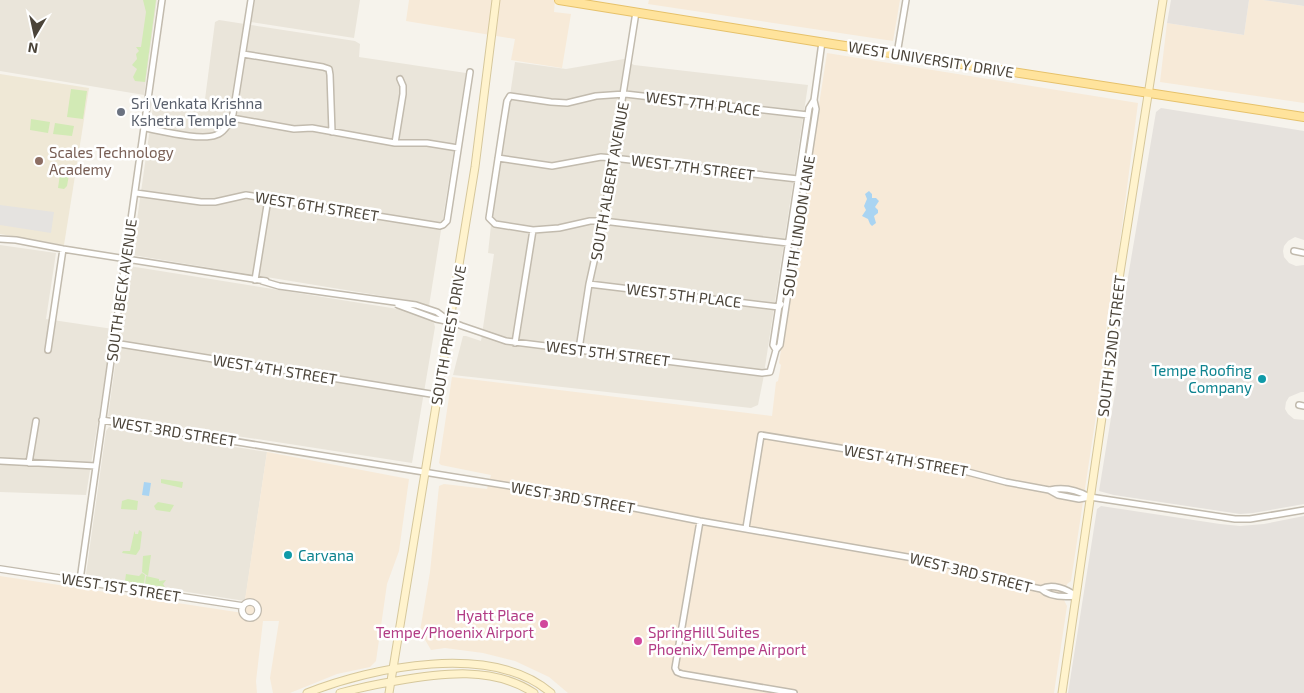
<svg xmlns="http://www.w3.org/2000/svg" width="1304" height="693" font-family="'Exo 2',sans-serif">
<rect width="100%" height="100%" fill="#f6f3ec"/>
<path fill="#eae5da" d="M0,0H157L144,95L0,71Z
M255,0H360L354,38L251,22Z
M219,20L355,41L360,44L359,57L466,73L429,306L413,301L132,255L154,100L204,107L215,22Z
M624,59L634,65L808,85L763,380L758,405L751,408L453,375L463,336H466L481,341L494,254L488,253L492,216L515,62L566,69Z
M0,245L56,253L46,319L113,329L86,495L0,492Z
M129,266L404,310L431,320L434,323L435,327L412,463L108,416Z
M109,427L267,452L245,601L91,577L86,574L106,431Z"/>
<path fill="#f7ead8" d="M409,0H555L554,12L571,14L562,68L511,60L515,39L406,21Z
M649,0H900L893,41L648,4Z
M1249,0H1263L1304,6V103L1160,82L1167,23L1244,35Z
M827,53L1138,103L1116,272L1107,319L1102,376L1071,581L1067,584L1064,600L1067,606L1054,693H568L549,677L515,661L483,653L445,648L431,650L420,631L430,572L439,486L444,484L487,489L491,475L441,465L439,463L452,377L772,416L776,382L778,381L781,365L779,363Z
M267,452L409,479L399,551L387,584L376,661L370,667L337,674L290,693H273L270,678L279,621H263L256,681L257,693H0V576L243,613Z"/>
<path fill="#e6e2dd" d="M1171,0H1249L1244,35L1167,23Z
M1263,0H1304V6Z
M1161,108L1304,131V240L1295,237L1288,241L1284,246L1283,251L1284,257L1289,263L1296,266L1304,265V392H1301L1289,397L1286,402L1285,409L1288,414L1294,419L1304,420V504L1253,513L1240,514L1114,495L1099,491L1117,381L1120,324L1156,112Z
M1101,506L1220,524L1240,526L1264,524L1304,516V693H1068L1097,509Z"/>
<path fill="#efe8d6" d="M0,74L89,88L64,245L0,234Z"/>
<path fill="#d2eab5" d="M143,0H156L145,82L135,81L133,77L137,69L132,65L137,59L136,54L139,51L136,47H141L146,12Z
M71,89L87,91L83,119L67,117Z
M31,119L50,122L48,133L30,130Z
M55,123L74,126L72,136L53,134Z
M61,167L70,169L67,186L64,189L58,188Z
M161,479L183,482L182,488L161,483Z
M128,499L138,501L137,510L121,509L122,501Z
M158,502L174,505L170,512L156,510L154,506Z
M139,530L142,532L140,549L136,555L122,553L123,551H130L134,533L135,531V534H138Z
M151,555L148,576L142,572L143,556Z
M142,573L145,575L144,584L125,581L126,574L139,576Z
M146,576L159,579V581L166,580L163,584L165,587L145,584Z"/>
<path fill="#e5e3e0" d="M0,205L54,212L51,233L0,225Z"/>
<path fill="#a9d4f2" d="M869,191L872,194V198H876L879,201L875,207L878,210V213L874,216L876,223L872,226L870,224L868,219L862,216L866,210L864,206L867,199L865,194Z
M144,482L151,483L149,496L142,495Z"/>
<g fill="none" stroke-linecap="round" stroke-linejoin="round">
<g stroke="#c2bbae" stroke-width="8">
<path id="minor" d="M243,54L323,67L329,69L330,75L332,132
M897,54L906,0
M232,118L294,129L312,128L395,143H427L458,148
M145,128C162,131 201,141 216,135C225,132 230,122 233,114L251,0
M395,143L403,94V86L400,79
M498,158L552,166L601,157L613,158L798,179L805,167
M136,193L201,202H215L246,195L415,222L440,226L443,225L447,221L470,72
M795,231L788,243L603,221H590L559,228L533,230L495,224L489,218L503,126L507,101L510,96L551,102L567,103L596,96L625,94L808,115
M0,239L16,240L63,249L266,281
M1294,251L1304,253
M255,280L268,199
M262,281L279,286L416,305L437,312L449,321L462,326L506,341L762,373L770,372L776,350L780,345L816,109L814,100
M589,284L779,307L781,304
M398,305L436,319L446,321
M114,343L437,395
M515,343L533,230
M579,349L589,284L603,221L636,12
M48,350L63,249
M776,350L773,345L809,108L814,100L822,42
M1299,405L1304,406
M102,420L578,497L700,521L942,563L1003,581L1041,589C1049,597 1066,597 1076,596
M0,461L96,466
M29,463L36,421
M1050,490C1064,487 1077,490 1089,497
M700,521L675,668L677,672L682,674L794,693
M746,528L761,435L937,464L1006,482L1049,490L1058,495L1079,499L1090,497L1235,519H1250L1304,510
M80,580L162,0
M1041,589C1052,583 1067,589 1076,596"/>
</g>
<g stroke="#c2bbae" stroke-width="8">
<path id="tertiary" d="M0,569L243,606
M242 610a8 8 0 1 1 16 0a8 8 0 1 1-16 0Z"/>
</g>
<g stroke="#d6c79b" stroke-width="9">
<path id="secondary" d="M307,693C372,667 492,642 551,693
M340,693C359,688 377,684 396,681C442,673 493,666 534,693
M389,693L475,167L496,0
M1062,693L1109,369L1113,317L1163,0"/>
</g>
<g stroke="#e6c16a" stroke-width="10">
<path id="primary" d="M559,0L832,44L1304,117"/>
</g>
<use href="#minor" stroke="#fff" stroke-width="5"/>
<use href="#tertiary" stroke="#fff" stroke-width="5.5"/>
<use href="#secondary" stroke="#fff3cd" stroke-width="7"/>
<use href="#primary" stroke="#ffe39c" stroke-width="8"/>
</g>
<circle fill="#6b7280" stroke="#fff" stroke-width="2" cx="121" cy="112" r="5"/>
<circle fill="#8d6e63" stroke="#fff" stroke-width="2" cx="39" cy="161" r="5"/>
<g fill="#0f9aa8" stroke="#fff" stroke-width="2">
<circle cx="1262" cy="379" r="5"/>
<circle cx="288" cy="555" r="5"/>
</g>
<g fill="#d1479c" stroke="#fff" stroke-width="2">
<circle cx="544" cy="624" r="5"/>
<circle cx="638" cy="641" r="5"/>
</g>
<g text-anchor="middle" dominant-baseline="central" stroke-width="5" stroke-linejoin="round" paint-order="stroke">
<g font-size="15" fill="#4b4439" stroke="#fff">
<text transform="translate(931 59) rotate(9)">WEST UNIVERSITY DRIVE</text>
<text transform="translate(703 103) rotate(7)">WEST 7TH PLACE</text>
<text transform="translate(693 167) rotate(7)">WEST 7TH STREET</text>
<text transform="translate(609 181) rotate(-80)">SOUTH ALBERT AVENUE</text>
<text transform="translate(317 206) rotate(9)">WEST 6TH STREET</text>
<text transform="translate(798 226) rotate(-81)">SOUTH LINDON LANE</text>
<text transform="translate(121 290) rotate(-82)">SOUTH BECK AVENUE</text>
<text transform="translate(684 295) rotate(7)">WEST 5TH PLACE</text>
<text transform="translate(448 335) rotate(-80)">SOUTH PRIEST DRIVE</text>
<text transform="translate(1111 346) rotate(-83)">SOUTH 52ND STREET</text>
<text transform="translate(608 353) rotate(7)">WEST 5TH STREET</text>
<text transform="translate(275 369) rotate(9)">WEST 4TH STREET</text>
<text transform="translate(174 431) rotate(9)">WEST 3RD STREET</text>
<text transform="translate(906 460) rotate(10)">WEST 4TH STREET</text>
<text transform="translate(573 497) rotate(10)">WEST 3RD STREET</text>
<text transform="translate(971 572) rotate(14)">WEST 3RD STREET</text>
<text transform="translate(121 587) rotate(9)">WEST 1ST STREET</text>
</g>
<g font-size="15" fill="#5b616d" stroke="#fff" text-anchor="start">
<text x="131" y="103">Sri Venkata Krishna<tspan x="131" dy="17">Kshetra Temple</tspan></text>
</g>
<g font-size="15" fill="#785e54" stroke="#fff" text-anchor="start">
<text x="49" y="152">Scales Technology<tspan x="49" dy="17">Academy</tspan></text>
</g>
<g font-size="15" fill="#0d838f" stroke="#fff" text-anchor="end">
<text x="1252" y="370">Tempe Roofing<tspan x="1252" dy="17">Company</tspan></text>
<text x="298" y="555" text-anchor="start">Carvana</text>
</g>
<g font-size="15" fill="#b23c85" stroke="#fff" text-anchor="end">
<text x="534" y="615">Hyatt Place<tspan x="534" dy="17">Tempe/Phoenix Airport</tspan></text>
<text x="648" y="632" text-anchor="start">SpringHill Suites<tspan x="648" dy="17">Phoenix/Tempe Airport</tspan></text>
</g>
</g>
<g transform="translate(35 35) rotate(189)" stroke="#ffffff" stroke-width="4" paint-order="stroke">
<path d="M0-4L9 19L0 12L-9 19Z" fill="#4b4439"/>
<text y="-8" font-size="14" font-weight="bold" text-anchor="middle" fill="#4b4439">N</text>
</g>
</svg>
